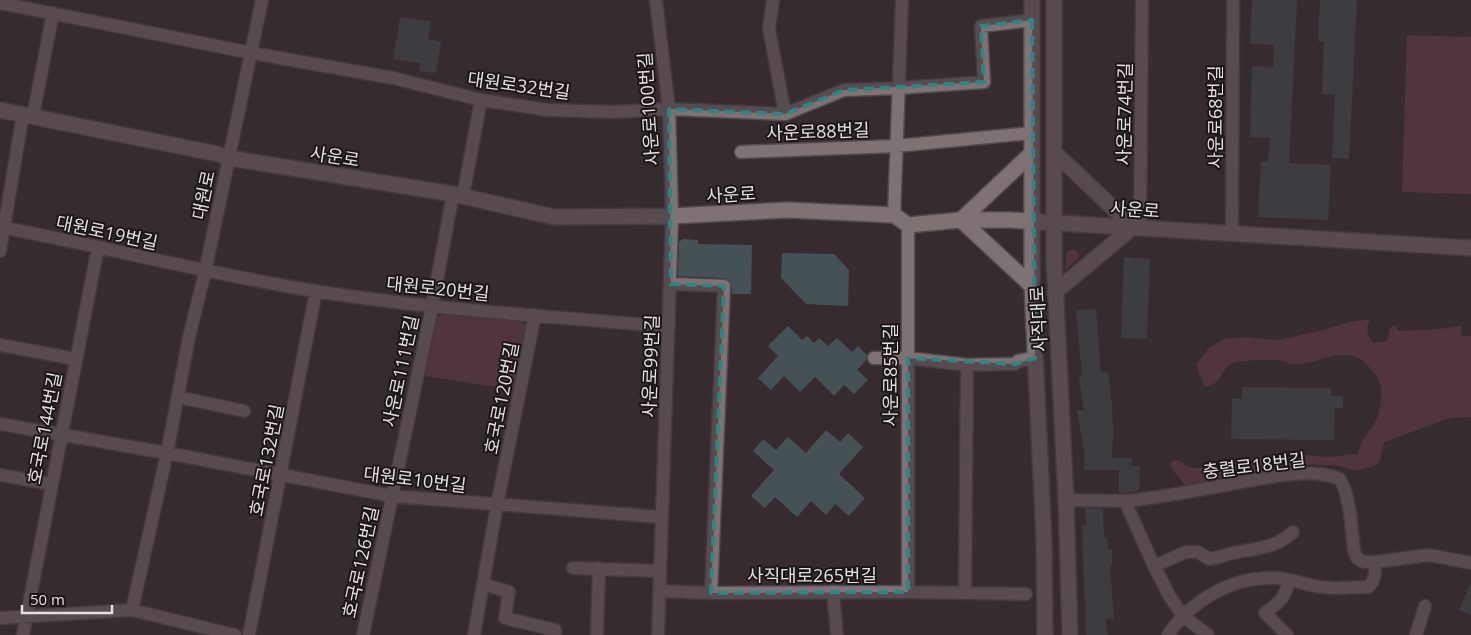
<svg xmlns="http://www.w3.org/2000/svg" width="1471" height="635" font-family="'Open Sans','Noto Sans KR',sans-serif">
<rect width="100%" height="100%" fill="#362c2f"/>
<path fill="#724050" d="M1407,35L1471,37V194L1402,192Z
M1073,249L1078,252L1080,256L1065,270L1067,251Z
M444,313L518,319L528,327L517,390L424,376L436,319Z
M1370,319C1366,329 1366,334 1373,343L1387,341L1390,328L1395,325L1398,331L1439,329L1461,326L1462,336H1470L1471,335V417L1450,418L1384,442L1380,460L1376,465L1356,471L1340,466L1304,464L1221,477L1205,485L1192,487L1184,484L1170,466L1171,462L1176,460L1192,468H1214L1238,461L1255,458L1276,459L1305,455L1327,457L1358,454C1360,441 1369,432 1376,421C1380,412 1382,398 1381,388C1380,379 1375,374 1370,368C1348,340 1321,365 1293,364C1288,364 1284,360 1279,360C1271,359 1239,360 1233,363C1220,369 1223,383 1206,387L1202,381L1196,365L1208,349L1223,339L1247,337L1278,340L1319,331L1350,322Z"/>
<path fill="#465155" d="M1252,0H1297L1289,163L1331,165L1328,220L1258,217L1261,161L1268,162L1270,138L1250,137L1252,66L1273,67L1274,45L1250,44Z
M1320,0H1357L1349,159L1332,158L1335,95L1322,94L1324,41H1318Z
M400,17L431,21L428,39L441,42L436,73L419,71L420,63L393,59Z
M683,239L698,240V244L752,245L751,294H732L731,283L725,278L678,276L679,242Z
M782,253L834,254L849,270L848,306L806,304L781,278Z
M1124,257L1150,259L1147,339L1121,338Z
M1096,309L1101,373L1108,372L1112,406L1113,433L1112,458H1132L1131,466H1140L1139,491L1119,493V470H1084L1085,455L1077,411L1084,410L1079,377L1082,376L1076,310Z
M788,326L802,340L807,336L814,343L819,338L828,346L837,338L852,352L858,346L867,355L866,360L857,370L868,380L854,394L844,385L834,396L815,377L800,392L784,376L771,390L758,378L778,356L768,346Z
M1242,387L1331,388V396H1343V408H1335L1334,440L1231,439L1232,399H1242Z
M826,430L840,442L848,433L863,447L839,474L865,498L849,516L835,504L826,515L811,501L797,517L775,497L765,508L751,496L774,470L753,451L763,439L776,450L788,437L806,453Z
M1085,508L1103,509L1104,537H1107L1108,549H1112V565H1110L1114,619H1106L1108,635H1086L1082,525H1086Z
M1471,582V615L1459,610Z"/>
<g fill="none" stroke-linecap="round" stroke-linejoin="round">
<g stroke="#524a4c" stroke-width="15">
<path id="street" d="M656,0L669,109L672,216L658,635
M773,0L769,29L785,114
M0,3L252,53L393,78L481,100L548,110L614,112L669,109L785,114L844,90L898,88L984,82L981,26L1032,20
M33,116L53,13
M741,152L896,146L1032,133
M463,196L481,100
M894,215L902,0
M908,225V592
M0,227C106,247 209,274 315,291C433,310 551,316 669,327
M1140,228L1142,0
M1232,234L1233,0
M0,251L23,114
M671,284L724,286L711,593
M0,345L76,359
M874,358H908L967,365L1015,364L1018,361L1035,358
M178,397L244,411
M0,424L167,453L392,496L661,517
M0,475L51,484
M1066,500L1125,501L1154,566L1169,595L1183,616L1208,635
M1125,501C1165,497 1203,489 1242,482C1275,477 1309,467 1340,479L1345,490L1350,512L1354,551L1357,558L1364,562H1375L1429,555L1471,563
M1154,566L1186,552H1198L1209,559C1220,558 1229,553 1239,552C1260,548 1277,547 1293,532
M573,568L660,571
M483,584L509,592L505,618L555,630V635
M660,591L711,593L908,592L1026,594
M833,592L837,635
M965,593L967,365
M132,610L167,453L189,337L205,272L262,0
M0,618L132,610L235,635
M23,635L98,247
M249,635L316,291
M363,635L432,307L453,194
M474,635L497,505L535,315
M597,635L599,568
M1168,635C1190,601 1233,576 1274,578C1288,578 1301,583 1315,586C1332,590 1351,587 1368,587C1376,580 1375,572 1375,562
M1287,635L1265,613C1280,602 1285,598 1289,580
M1416,635L1425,606"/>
</g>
<g stroke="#524a4c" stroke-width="18">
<path id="secondary" d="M1032,0V286L1044,542L1045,635
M1054,0V260L1066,500L1070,635
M0,110L218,154L229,158L453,194L554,217L672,216L788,210L894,215L908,225L961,220H1010L1471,248
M1054,152L1133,227
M961,220L1032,153
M961,220L1032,286
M1055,292L1133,227"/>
</g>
<use href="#street" stroke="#7e7275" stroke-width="12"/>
<use href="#secondary" stroke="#7e7275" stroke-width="15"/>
</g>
<path d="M0 0H1471V635H0ZM1032,20L1035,358L1015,364L908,358V592L711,593L724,286L671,284L669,109L785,114L844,90L984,82L981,26Z" fill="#362c2f" fill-opacity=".55" fill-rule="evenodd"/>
<path fill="none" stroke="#2f867f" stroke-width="4" stroke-dasharray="10 6" stroke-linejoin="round" d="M1032,20L1035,358L1015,364L908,358V592L711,593L724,286L671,284L669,109L785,114L844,90L984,82L981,26Z"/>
<g text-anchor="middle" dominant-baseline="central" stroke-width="4" stroke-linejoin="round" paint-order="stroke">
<g font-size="18" fill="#e6dfe1" stroke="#1b1617">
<text transform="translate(519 85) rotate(8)">대원로32번길</text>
<text transform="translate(648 109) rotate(-94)">사운로100번길</text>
<text transform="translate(1124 114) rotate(-89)">사운로74번길</text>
<text transform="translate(1215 117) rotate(-90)">사운로68번길</text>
<text transform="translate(818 131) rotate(-2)">사운로88번길</text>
<text transform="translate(335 156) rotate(9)">사운로</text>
<text transform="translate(731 194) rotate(-3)">사운로</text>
<text transform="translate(203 195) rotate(-78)">대원로</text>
<text transform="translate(1135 209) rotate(4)">사운로</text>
<text transform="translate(107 232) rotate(12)">대원로19번길</text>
<text transform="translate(438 288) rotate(6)">대원로20번길</text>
<text transform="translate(1038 319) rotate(-93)">사직대로</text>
<text transform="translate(650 366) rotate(-88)">사운로99번길</text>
<text transform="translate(400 371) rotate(-78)">사운로111번길</text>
<text transform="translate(890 375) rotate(-90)">사운로85번길</text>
<text transform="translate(501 398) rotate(-79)">호국로120번길</text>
<text transform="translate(44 428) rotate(-79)">호국로144번길</text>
<text transform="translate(266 460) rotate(-79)">호국로132번길</text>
<text transform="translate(1254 465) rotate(-7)">충렬로18번길</text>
<text transform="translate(415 479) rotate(7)">대원로10번길</text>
<text transform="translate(360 562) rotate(-78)">호국로126번길</text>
<text x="812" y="575">사직대로265번길</text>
</g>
</g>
<path d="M22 605v8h90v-8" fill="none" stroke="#e6dfe1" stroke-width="2.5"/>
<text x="30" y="605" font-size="15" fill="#e6dfe1" stroke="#1b1617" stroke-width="4" paint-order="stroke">50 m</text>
</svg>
